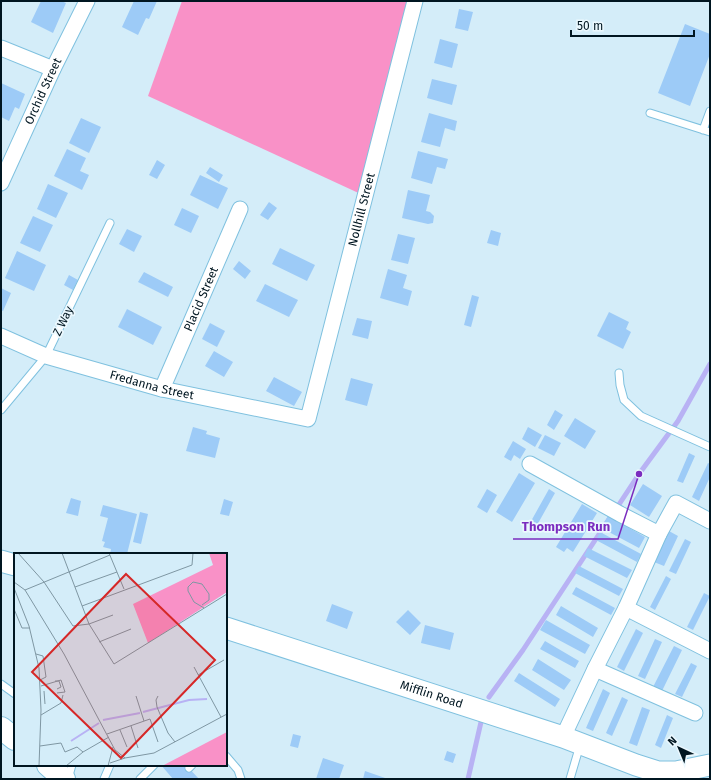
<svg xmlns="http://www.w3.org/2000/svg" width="711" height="780" font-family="'Fira Sans',sans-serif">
<rect width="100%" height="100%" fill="#d4edf9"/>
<path fill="#f991c7" d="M182,1H411L365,196L148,96Z"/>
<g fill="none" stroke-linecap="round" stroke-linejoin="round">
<path stroke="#b8b2f4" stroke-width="5" d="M616,509L639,474L678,421L710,364
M489,697L523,650L609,519
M468,779L481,722"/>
</g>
<path fill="#9dcbf7" d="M41,1H61L66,3L53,33L31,22Z
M134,1H157L149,19L146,18L138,35L122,27Z
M459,9L473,12L468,31L455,28Z
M685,24L710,34V54L690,106L658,93Z
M440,39L458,44L452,68L434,63Z
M432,79L457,85L452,105L427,98Z
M1,83L25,94L19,109L15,107L9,121L1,117Z
M429,113L457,121L455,131L445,128L440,147L421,142Z
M81,118L101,127L89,153L69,143Z
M67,149L86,158L80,171L89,175L82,190L54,176Z
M418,151L448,159L445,169L437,167L432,184L411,178Z
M157,160L165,165L157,179L149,175Z
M210,167L223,175L219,182L206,173Z
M200,175L228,188L218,209L190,195Z
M48,184L68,193L56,218L37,209Z
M408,190L430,195L426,211L430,212L434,216L433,223L428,224L402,218Z
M269,202L277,208L268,220L260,215Z
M182,208L199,216L191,233L174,225Z
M33,216L53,225L40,252L20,243Z
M127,229L142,236L134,252L119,244Z
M491,230L501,233L498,246L487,243Z
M398,234L415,238L408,264L391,260Z
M280,248L315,265L307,281L272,264Z
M17,251L46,265L34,291L5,278Z
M239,261L251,271L245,279L233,269Z
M388,269L407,275L403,288L412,291L408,306L380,298Z
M144,272L173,287L168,297L138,282Z
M69,275L78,280L73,290L64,285Z
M265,284L298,300L289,317L256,301Z
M1,288L11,293L3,311L1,310Z
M472,295L479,297L471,327L464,325Z
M127,309L162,327L153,345L118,327Z
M609,312L629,322L626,329L631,332L623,349L597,336Z
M357,318L372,321L368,339L352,335Z
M210,323L225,331L217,347L202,339Z
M214,351L233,362L224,377L205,366Z
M274,377L302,392L294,406L266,391Z
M351,378L373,384L367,406L345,400Z
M555,410L563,415L554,430L547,425Z
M575,418L596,431L585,449L564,436Z
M193,427L207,431L206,434L220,438L215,458L186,451Z
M528,427L542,435L535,447L522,439Z
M545,435L561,443L554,456L538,448Z
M513,441L526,449L520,459L514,455L511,461L504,457Z
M689,453L695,456L683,483L677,481Z
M708,463L710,464V477L699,501L692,497Z
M519,473L535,483L512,522L496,512Z
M643,484L662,496L649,517L630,505Z
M487,489L497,495L487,513L477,507Z
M549,489L555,493L536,527L530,523Z
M71,498L81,501L78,516L66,513Z
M224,499L233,502L229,516L220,514Z
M582,504L597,513L573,552L567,548L564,552L556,547Z
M103,505L137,514L127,554H110L111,549L103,547L105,542L102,541L108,518L100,516Z
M140,512L148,514L141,544L133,542Z
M608,516L645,537L639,548L607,531L609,526L604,523Z
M669,531L678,536L664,566L654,562Z
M600,532L641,554L637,562L596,540Z
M685,539L691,542L676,574L669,571Z
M588,548L632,570L627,578L584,556Z
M579,566L623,589L619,596L575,573Z
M666,576L671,579L655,610L650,607Z
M576,587L615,608L611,615L572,594Z
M704,593L710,596L693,630L687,627Z
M332,604L353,612L347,629L326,621Z
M561,606L598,628L593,637L556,615Z
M408,610L421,623L410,635L396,622Z
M546,620L590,645L585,654L540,630Z
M425,625L454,633L450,650L421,643Z
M636,629L643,633L624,671L617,667Z
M655,639L662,642L645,679L638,676Z
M545,641L579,661L575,668L540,649Z
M674,646L682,650L662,691L653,687Z
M538,659L571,680L564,690L532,670Z
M691,663L697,666L682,697L675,694Z
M519,673L560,699L555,707L514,681Z
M603,689L610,693L593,731L586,728Z
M622,697L628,700L612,736L606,733Z
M642,707L650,710L637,746L629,743Z
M667,715L673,718L661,748L655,745Z
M293,734L301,736L298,748L290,746Z
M447,751L456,754L453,763L444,760Z
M323,758L344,765L339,779H316Z
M161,765H186L199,779H173Z
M365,771L388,779H363Z"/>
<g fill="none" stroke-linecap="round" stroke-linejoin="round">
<g stroke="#7fc1df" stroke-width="9">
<path id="lane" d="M650,113L710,132
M703,130L710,111
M619,373L620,385L624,400L641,416L710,447
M1,410L46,356L110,223
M1,684L15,694
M226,756L238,770L241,779
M189,768L192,765
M68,779L72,765
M104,779L110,765
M140,779L154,765
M570,779L580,745"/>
</g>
<g stroke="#7fc1df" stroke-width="17">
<g id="street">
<path d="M1,48L53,69"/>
<path id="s1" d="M1,183L53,69L87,1"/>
<path id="s2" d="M1,336L46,356L162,389L308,419L415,1"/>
<path id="s3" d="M162,389L240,209"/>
<path d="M530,464L620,514L659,534"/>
<path d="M626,608L710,651"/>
<path d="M595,669L695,713"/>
<path d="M563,737L595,669L626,608L659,534L676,503L710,521"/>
</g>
</g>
<g stroke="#7fc1df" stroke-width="23">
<g id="secondary">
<path d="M1,561L15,565"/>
<path id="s4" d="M226,628L563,737L636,765L658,772H676L710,765"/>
</g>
</g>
<g stroke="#7fc1df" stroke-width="24">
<path id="primary" d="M1,728L15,739
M48,765L64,779"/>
</g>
<use href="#lane" stroke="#fff" stroke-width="7"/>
<use href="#street" stroke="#fff" stroke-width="15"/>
<use href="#secondary" stroke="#fff" stroke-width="21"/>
<use href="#primary" stroke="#fff" stroke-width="22"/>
</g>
<g text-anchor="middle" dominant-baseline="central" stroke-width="3.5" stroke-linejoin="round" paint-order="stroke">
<g font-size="12" fill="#001621" stroke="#ebf8fe">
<text stroke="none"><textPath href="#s1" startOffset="101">Orchid Street</textPath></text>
<text stroke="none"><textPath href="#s2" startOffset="535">Nollhill Street</textPath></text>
<text stroke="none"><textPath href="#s3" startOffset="98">Placid Street</textPath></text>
<text transform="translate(63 321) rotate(-64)">Z Way</text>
<text stroke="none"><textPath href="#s2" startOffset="159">Fredanna Street</textPath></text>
<text stroke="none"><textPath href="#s4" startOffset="216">Mifflin Road</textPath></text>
</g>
</g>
<g transform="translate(14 553)">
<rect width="213" height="213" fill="#d4edf9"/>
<path d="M195,0H213V39L134,90L119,51L199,12ZM213,179V213H148Z" fill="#f991c7"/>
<path fill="none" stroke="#b8b2f4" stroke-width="2" d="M129,159L175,147L193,146M89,167L126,160M57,188L85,170"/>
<path fill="none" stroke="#7f97a3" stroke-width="1" d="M4,0L30,29L59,73L75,71L99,62M48,0L75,71L100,111L213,41M95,0L110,36M0,29L11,37L50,101L101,197L111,205L140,200L213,161M61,34L103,19M0,35L15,73L25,115L27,157L25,213M11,37L96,2M188,52L195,47V41L188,31L179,29L174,34V38L180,49L190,55M68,53L178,12L179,0M0,56L8,75H16M85,89L117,76M22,101L29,103L32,124L26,127M180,114L207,164M184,122L210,107M41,128H45L47,134L43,136M27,133L47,127L51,139L43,140M30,138L31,151M122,143L130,168M144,143L142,147L143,154L154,180L161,189M27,162L47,150L49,142M117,173L124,195M106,177L113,194M93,181L136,166L144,189M26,193L47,190L51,199L63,194L69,199M96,210L111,205M52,213L69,199L95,184M94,213L99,194"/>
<path fill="#d62828" fill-opacity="0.15" stroke="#d62828" stroke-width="2" d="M112,21L201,107L107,205L18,119Z"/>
<rect width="213" height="213" fill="none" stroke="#001621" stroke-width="2"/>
</g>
<path fill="none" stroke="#7b2cbf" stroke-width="1.5" d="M639 474L618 539H513"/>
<circle fill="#7b2cbf" stroke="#ebf8fe" stroke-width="1.5" cx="639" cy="474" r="4"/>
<g font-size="13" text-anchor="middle" font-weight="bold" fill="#7b2cbf" stroke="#ebf8fe" stroke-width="3.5" stroke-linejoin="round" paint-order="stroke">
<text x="566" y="531">Thompson Run</text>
</g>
<rect width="711" height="780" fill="none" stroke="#001621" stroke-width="4"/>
<g transform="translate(679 748) rotate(316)" stroke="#ebf8fe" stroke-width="3" paint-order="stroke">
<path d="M0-3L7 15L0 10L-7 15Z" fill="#001621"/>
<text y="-6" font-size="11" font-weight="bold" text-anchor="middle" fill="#001621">N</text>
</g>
<path d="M571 30v6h123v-6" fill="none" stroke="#001621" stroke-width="2"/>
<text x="577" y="30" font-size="12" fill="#001621" stroke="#ebf8fe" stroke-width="3" paint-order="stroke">50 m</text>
</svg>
